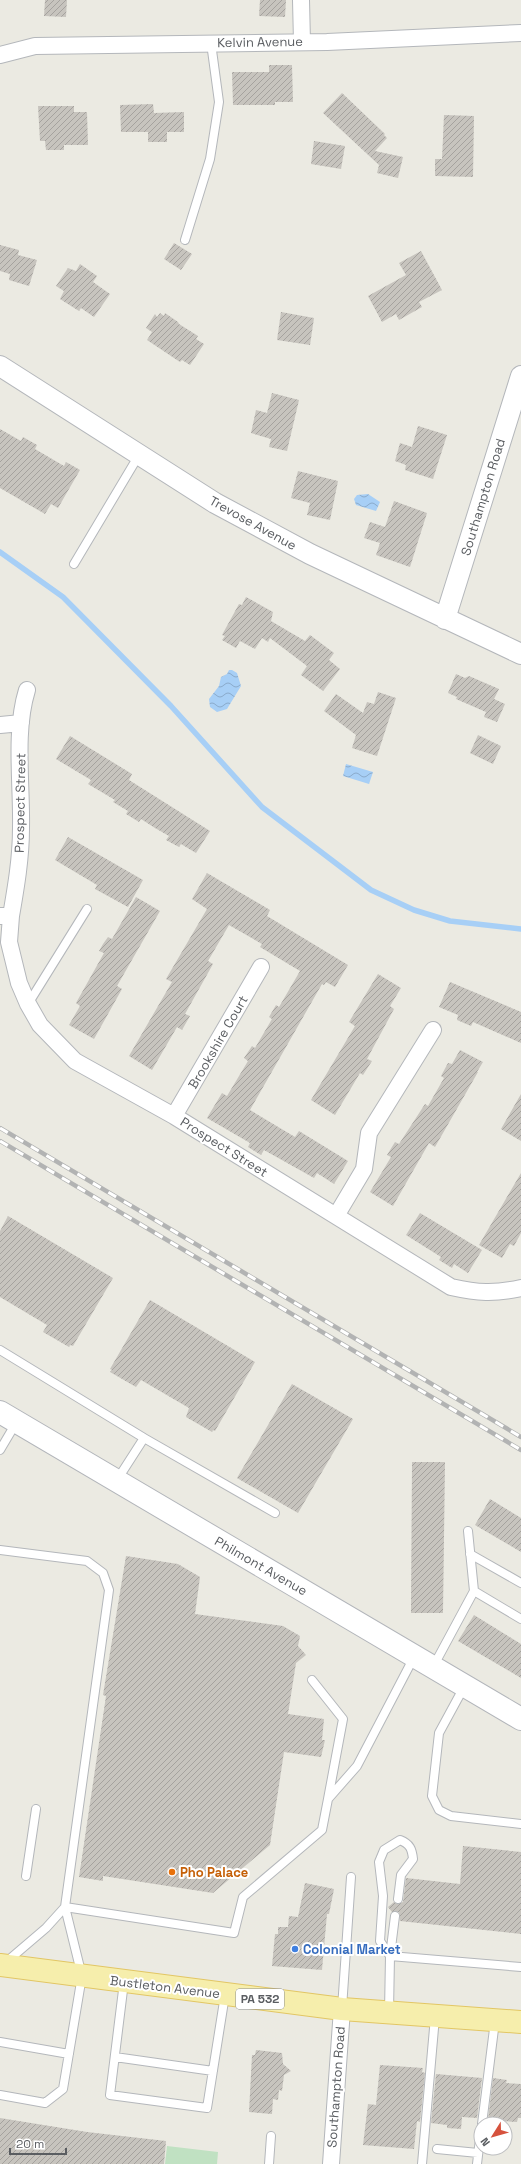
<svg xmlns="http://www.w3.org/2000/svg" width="521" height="2164" font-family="'Space Grotesk',sans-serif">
<defs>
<pattern id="water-waves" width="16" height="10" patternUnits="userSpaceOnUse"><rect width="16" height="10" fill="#a7cff6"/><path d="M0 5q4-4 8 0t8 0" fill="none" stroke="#8babcb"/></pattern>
<pattern id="building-hatch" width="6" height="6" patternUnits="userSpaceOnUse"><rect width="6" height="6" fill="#c7c4be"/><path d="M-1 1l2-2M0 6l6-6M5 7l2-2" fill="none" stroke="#a5a29e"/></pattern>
</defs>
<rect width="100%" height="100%" fill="#ebeae2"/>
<path fill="#c0e1c2" d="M167,2146L218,2152L217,2164H165Z"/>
<path fill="url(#water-waves)" d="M368,494L380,502L376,511L356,505L354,499L357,495Z
M229,670H232L237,673L241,686L227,709L217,712L210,707L209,699L219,686L221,677L227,674Z
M346,764L373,772L369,784L343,776Z"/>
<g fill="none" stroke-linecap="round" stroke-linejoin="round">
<path stroke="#a7cff6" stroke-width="5.5" d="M0,552L63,597L171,706L262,807L371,890L414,910L450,921L521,929"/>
</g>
<path fill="url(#building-hatch)" d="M45,0H67L66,17L44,16Z
M260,0H286L285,17L259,16Z
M269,65H292L293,102H275V105H233L232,72H269Z
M342,93L385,134L384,135L387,138L375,151L403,157L398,178L377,173L379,165L323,113Z
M153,104L154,113L184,112V132H167V142H148V132H121L120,105Z
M38,106H74V112H87L88,145H64V150H46L45,141H40Z
M444,115L474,116L473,177L435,176V159H442Z
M314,141L345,146L341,169L311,164Z
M174,243L192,254L181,270L164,259Z
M0,245L19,250L18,255L37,260L29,286L9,280L10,274L0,271Z
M421,251L442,290L419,302L422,307L399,320L396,314L382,322L368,296L406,275L399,263Z
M80,264L97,276L93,282L110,294L94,317L81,308L79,311L60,299L64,291L56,286L68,268L76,271Z
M281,312L314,318L310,345L277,340Z
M160,313L164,316L165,313L178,322L179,324L198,336L196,339L204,344L190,365L182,360L180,362L147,340L152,332L146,328L155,314L157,317Z
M272,393L299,400L287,451L269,447L271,439L251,433L256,410L267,413Z
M418,426L447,435L433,479L405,470L406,465L395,461L400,443L412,447Z
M0,429L21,441L23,437L37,445L35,449L64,466L66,462L80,470L58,508L51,504L45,514L0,488Z
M298,471L338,481L330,520L307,515L310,503L291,498Z
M394,501L427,513L410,567L376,555L380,543L364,538L370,522L385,527Z
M246,597L273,612L271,621L305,641L310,635L334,653L329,660L340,669L323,691L301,675L307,666L270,638L268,642L262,638L255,649L240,641L236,648L222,640L225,636L222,635L239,604L242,605Z
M456,674L465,678L469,676L499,689L494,699L505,704L497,722L484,717L486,712L456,699L457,697L448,693Z
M378,692L396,698L377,756L352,748L356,735L324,711L336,694L363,713L367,702L374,704Z
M478,735L501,746L493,764L470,753Z
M70,736L132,774L129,780L210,831L196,853L181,844L179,847L166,840L169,836L155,828L141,819L139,822L126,814L128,811L113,802L115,800L88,784L91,780L56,759Z
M68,837L143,880L128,907L95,889L97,885L55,860Z
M207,873L270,910L267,916L348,965L335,987L326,982L324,985L322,984L250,1110L295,1137L299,1131L348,1161L334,1184L317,1173L314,1178L264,1150L261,1155L248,1147L250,1143L207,1118L222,1093L227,1096L248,1061L244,1058L252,1046L255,1048L272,1019L269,1017L276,1005L279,1007L300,971L260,947L262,944L229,925L208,961L213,964L185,1014L190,1016L182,1030L177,1027L152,1070L129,1056L172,982L166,979L207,909L192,899Z
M136,897L160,911L117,986L122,989L94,1039L69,1025L80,1006L76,1003L104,953L99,951L103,944L108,937L112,939Z
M378,974L401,988L390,1006L394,1009L367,1059L372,1061L363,1075L360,1073L335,1115L311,1100L355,1026L349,1022Z
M450,982L521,1012V1043L473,1022L471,1026L457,1020L458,1015L439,1007Z
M460,1050L483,1062L477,1072H478L435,1147L429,1143L393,1206L370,1192L391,1157L387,1155L395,1142L399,1144L425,1104L428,1106L444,1078L441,1076L448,1063L452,1064Z
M521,1094V1141L501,1129Z
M521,1173V1233L514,1246L510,1244L502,1258L479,1245Z
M420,1213L482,1250L468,1273L454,1264L452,1268L439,1260L441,1257L406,1235Z
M8,1216L113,1278L73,1346L70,1345L69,1347L43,1332L47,1325L0,1297V1231Z
M150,1300L255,1362L215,1431L213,1430L212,1432L186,1417L189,1408L141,1380L136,1387L110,1372L112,1370L110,1369Z
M292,1384L353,1419L298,1513L237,1478Z
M412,1462H445L443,1613H411Z
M490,1499L521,1518V1552L475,1525Z
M126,1556L178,1564L200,1577L195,1614L283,1626L300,1636L298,1646L306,1655L296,1663L288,1714L324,1719L322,1740H325L321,1757L284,1752L270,1845L213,1893L103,1876V1881L79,1877L106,1696L103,1695Z
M474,1615L521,1644V1678L458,1641Z
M463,1846L521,1852V1934L400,1921L399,1912H392L388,1907L394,1902L398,1904L403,1902L406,1878L460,1884Z
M305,1883L334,1889L329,1914H327L322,1970L272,1966L275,1934H278V1927H288L289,1916L298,1917Z
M256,2050L282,2053L283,2064L291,2071L284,2075L282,2091L279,2090L278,2100L273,2099L272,2114L249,2112L252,2055H255Z
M380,2065L423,2068L422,2072L425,2073L420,2122L417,2121L414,2149L363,2145L368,2104L376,2105Z
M436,2074L482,2078L477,2118L462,2117L461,2129L447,2128V2125L431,2123Z
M493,2078L507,2080L506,2083L521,2084V2118H518L517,2122L488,2120Z
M0,2118L87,2132L166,2141L164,2164H0Z"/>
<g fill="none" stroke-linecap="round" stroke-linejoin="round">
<g stroke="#b4b7bb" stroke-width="10">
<path id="service" d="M185,240L210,159L219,102L211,43
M74,564L139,455
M28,1004L87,909
M0,1350L144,1438L117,1480
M144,1438L275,1513
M0,1450L16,1423
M0,1550L87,1561L103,1573L109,1590L65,1907L234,1933L243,1897L322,1830L328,1799L357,1766L414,1657
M470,1554L521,1583
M474,1591L521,1619
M433,1667L474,1591L468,1531
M312,1680L343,1719L328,1799
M464,1687L439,1733L432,1796L439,1810L451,1816L521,1824
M26,1876L36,1809
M395,1916L390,1956L380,1941L383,1896L379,1862L384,1850L400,1840C410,1844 412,1849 413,1859L401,1875L398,1899
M5,1963L46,1928L65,1907
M124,1982L110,2095L207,2108L225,1995
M342,2008L351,1877
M389,2012L390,1956L521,1967
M0,2042L69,2054
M115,2057L213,2071
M0,2095L45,2103L63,2089L82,1976L65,1907
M482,2124L495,2021
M437,2149L478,2153
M269,2164L271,2136
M422,2164L435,2017
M477,2164L481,2130"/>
</g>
<g stroke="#b4b7bb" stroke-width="18">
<path id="minor" d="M301,0L302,42
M0,55L35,46L327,42L521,33
M0,725L21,723
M0,916H11L9,942L19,983L28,1004L40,1025L75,1061L174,1116L451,1287C478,1293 494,1294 521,1288
M11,916C16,887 21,858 21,828C22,784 14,732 27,690
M174,1116L261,967
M336,1216L364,1169L369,1133L433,1030
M331,2164L342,2009"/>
</g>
<g stroke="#b4b7bb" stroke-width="22">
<path id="tertiary" d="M0,366L215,503L310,554L521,654
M445,619L521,376"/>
</g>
<g stroke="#b3b6bb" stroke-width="24">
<path id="secondary" d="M0,1412L521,1719"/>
</g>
<g stroke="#e2c664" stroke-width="24">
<path id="primary" d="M0,1965L342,2009L521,2022"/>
</g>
<use href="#service" stroke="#fff" stroke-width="8"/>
<use href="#minor" stroke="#fff" stroke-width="16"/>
<use href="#tertiary" stroke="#fff" stroke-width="20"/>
<use href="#secondary" stroke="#fff" stroke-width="22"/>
<use href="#primary" stroke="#f6eeac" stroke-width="22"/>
<g stroke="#b2b3b3" stroke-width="4.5">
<path id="rail" d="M0,1128L521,1437
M0,1141L521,1450"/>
</g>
<use href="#rail" stroke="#fff" stroke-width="3" stroke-dasharray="9" stroke-linecap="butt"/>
</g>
<circle fill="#e8710a" stroke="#fff" stroke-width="1.5" cx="172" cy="1872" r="4"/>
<circle fill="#3f7fe0" stroke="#fff" stroke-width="1.5" cx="295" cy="1949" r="4"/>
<g text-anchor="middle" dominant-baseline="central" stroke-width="4" stroke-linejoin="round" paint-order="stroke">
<rect fill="#fff" stroke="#8c8e90" stroke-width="1" x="236" y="1989" width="48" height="20" rx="3"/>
<g font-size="12" font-weight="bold" fill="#5a5d61">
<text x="260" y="1999">PA 532</text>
</g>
<g font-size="13" fill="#5a5d61" stroke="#fff">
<text transform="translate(260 42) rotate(-1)">Kelvin Avenue</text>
<text transform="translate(483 497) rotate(-73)">Southampton Road</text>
<text transform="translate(253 523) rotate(29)">Trevose Avenue</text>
<text transform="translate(20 803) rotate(-89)">Prospect Street</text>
<text transform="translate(218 1042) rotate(-60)">Brookshire Court</text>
<text transform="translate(224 1147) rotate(32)">Prospect Street</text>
<text transform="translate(261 1566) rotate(30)">Philmont Avenue</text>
<text transform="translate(165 1987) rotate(7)">Bustleton Avenue</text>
<text transform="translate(336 2087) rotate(-86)">Southampton Road</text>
</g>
<g font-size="13" font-weight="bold" fill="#c56008" stroke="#fff" text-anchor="start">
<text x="180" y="1872">Pho Palace</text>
</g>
<g font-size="13" font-weight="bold" fill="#366cbe" stroke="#fff" text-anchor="start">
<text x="303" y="1949">Colonial Market</text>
</g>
</g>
<g transform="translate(493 2136) rotate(233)"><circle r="19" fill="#ffffff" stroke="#bdbec0"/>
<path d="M0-3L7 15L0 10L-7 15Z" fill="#d6523d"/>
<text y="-6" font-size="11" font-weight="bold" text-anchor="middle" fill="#5a5d61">N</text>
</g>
<path d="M10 2148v6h56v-6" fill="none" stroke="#5a5d61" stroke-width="2"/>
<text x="16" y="2148" font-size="12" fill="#5a5d61" stroke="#ffffff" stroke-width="3" paint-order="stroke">20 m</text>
</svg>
